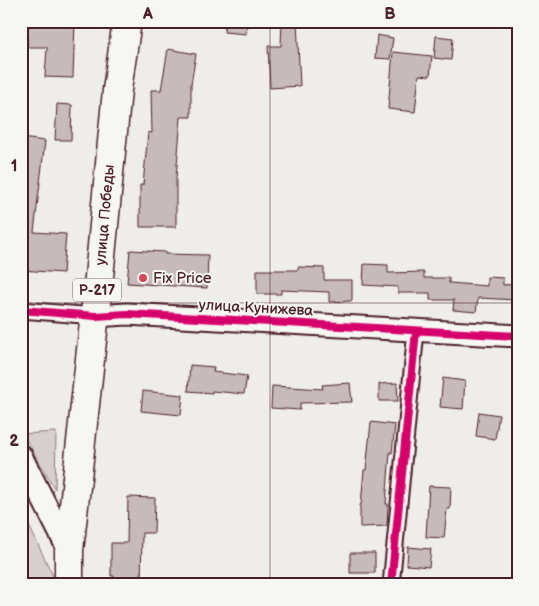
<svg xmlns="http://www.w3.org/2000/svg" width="539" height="606" font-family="'Balsamiq Sans',sans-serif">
<rect width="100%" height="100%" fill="#efedea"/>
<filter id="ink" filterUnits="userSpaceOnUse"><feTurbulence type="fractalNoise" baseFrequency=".02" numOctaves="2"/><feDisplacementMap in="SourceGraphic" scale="10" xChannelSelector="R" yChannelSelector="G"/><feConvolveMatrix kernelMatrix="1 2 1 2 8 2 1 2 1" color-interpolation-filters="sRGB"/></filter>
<g filter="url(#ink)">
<path fill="#d7cfce" stroke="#90777c" d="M56,432L55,489L23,434Z
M21,509L54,578L53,585H21Z"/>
<path fill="#c6babb" stroke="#4a1f2b" d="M46,21H75L73,78L45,77L47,47H27L28,24L46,25Z
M225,21H247L246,34L224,32Z
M282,21H297L300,86L270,88L268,46H281Z
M377,35L393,38L390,59L375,58Z
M436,36L453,38L451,60L434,58Z
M168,49L196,54L191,84V117H181L176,178V227H140V185H143L148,132L152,133L151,90H161Z
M393,52L432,56L430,76L419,75L415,112L388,109Z
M57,104L72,105L71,140H55Z
M21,138L45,141L34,232L66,234L63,273L21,270V195L24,168H21Z
M130,250L165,252V254L208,255L207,288L127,283Z
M364,264L388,265V273L424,272V278H449V283L487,286V277L503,278V285L518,284V300L478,298L476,312L453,310L454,300H430V293H398V287L363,285Z
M298,267L324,268V280H352V301L329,302V292L281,290V294H257V270H298Z
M190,365L214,367L213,372L247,376L244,394L212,391V393L188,391Z
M443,378L465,381L463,409L440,407Z
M350,383L352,402L300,403V410L271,408L272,386L323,389L322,385Z
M397,383L398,401H379V384Z
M143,391L183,395L181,415L141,411Z
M479,412L499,415L495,439L476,436Z
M371,422L395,425L392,453L390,452L386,504H388L387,526L360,527V505H361L364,470H366Z
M429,486L451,487L450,509H447L444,538L426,537Z
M128,497L155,498L154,533H142L141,585H113L114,576H111V543H127Z
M408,547L431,549L429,567L407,565Z
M350,553H375V573H350Z"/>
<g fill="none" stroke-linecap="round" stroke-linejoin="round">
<g stroke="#4a1f2b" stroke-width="19">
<path id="street" d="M21,310L95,316
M391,585L416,331"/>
</g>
<g stroke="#4a1f2b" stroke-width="25">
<path id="secondary" d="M95,316L127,314L518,336
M21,456L69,551"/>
</g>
<g stroke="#4a1f2b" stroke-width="31">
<path id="highway" d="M69,585V551L99,277L117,90L127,21"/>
</g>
<use href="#street" stroke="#f6f6f2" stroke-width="15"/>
<use href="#secondary" stroke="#f6f6f2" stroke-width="21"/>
<use href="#highway" stroke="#f6f6f2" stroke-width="28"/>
<g stroke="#f6f6f2" stroke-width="11">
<path id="cycleway" d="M21,310L95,316L127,314L518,336
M391,585L416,331"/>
</g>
<use href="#cycleway" stroke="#d6006c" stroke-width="8"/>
</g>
</g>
<path fill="none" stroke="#4a1f2b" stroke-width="1" stroke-opacity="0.55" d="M270,21V585M21,303H518"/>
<circle fill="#d1495b" stroke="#f6f6f2" stroke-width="2" cx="143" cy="278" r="5"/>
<g text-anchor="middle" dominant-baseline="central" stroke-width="4" stroke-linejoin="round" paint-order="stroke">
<rect fill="#f6f6f2" stroke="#7e6067" stroke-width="1" x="73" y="278.5" width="48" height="23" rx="4"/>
<g font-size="14" font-weight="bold" fill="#4a1f2b">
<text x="97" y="290">Р-217</text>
</g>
<g font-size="15" fill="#4a1f2b" stroke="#f6f6f2">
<text transform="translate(105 215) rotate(-85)">улица Победы</text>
<text transform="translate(256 308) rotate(3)">улица Кунижева</text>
</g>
<g font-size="15" fill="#4a1f2b" stroke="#f6f6f2" text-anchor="start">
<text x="153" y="278">Fix Price</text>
</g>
</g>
<rect width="539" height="606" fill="none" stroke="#f6f6f2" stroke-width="55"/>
<rect x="28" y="28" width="484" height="550" fill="none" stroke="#4a1f2b" stroke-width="2"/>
<g font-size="16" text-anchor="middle" font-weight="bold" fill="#4a1f2b">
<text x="148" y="19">A</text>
<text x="390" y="19">B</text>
<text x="14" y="171">1</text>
<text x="14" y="446">2</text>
</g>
</svg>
